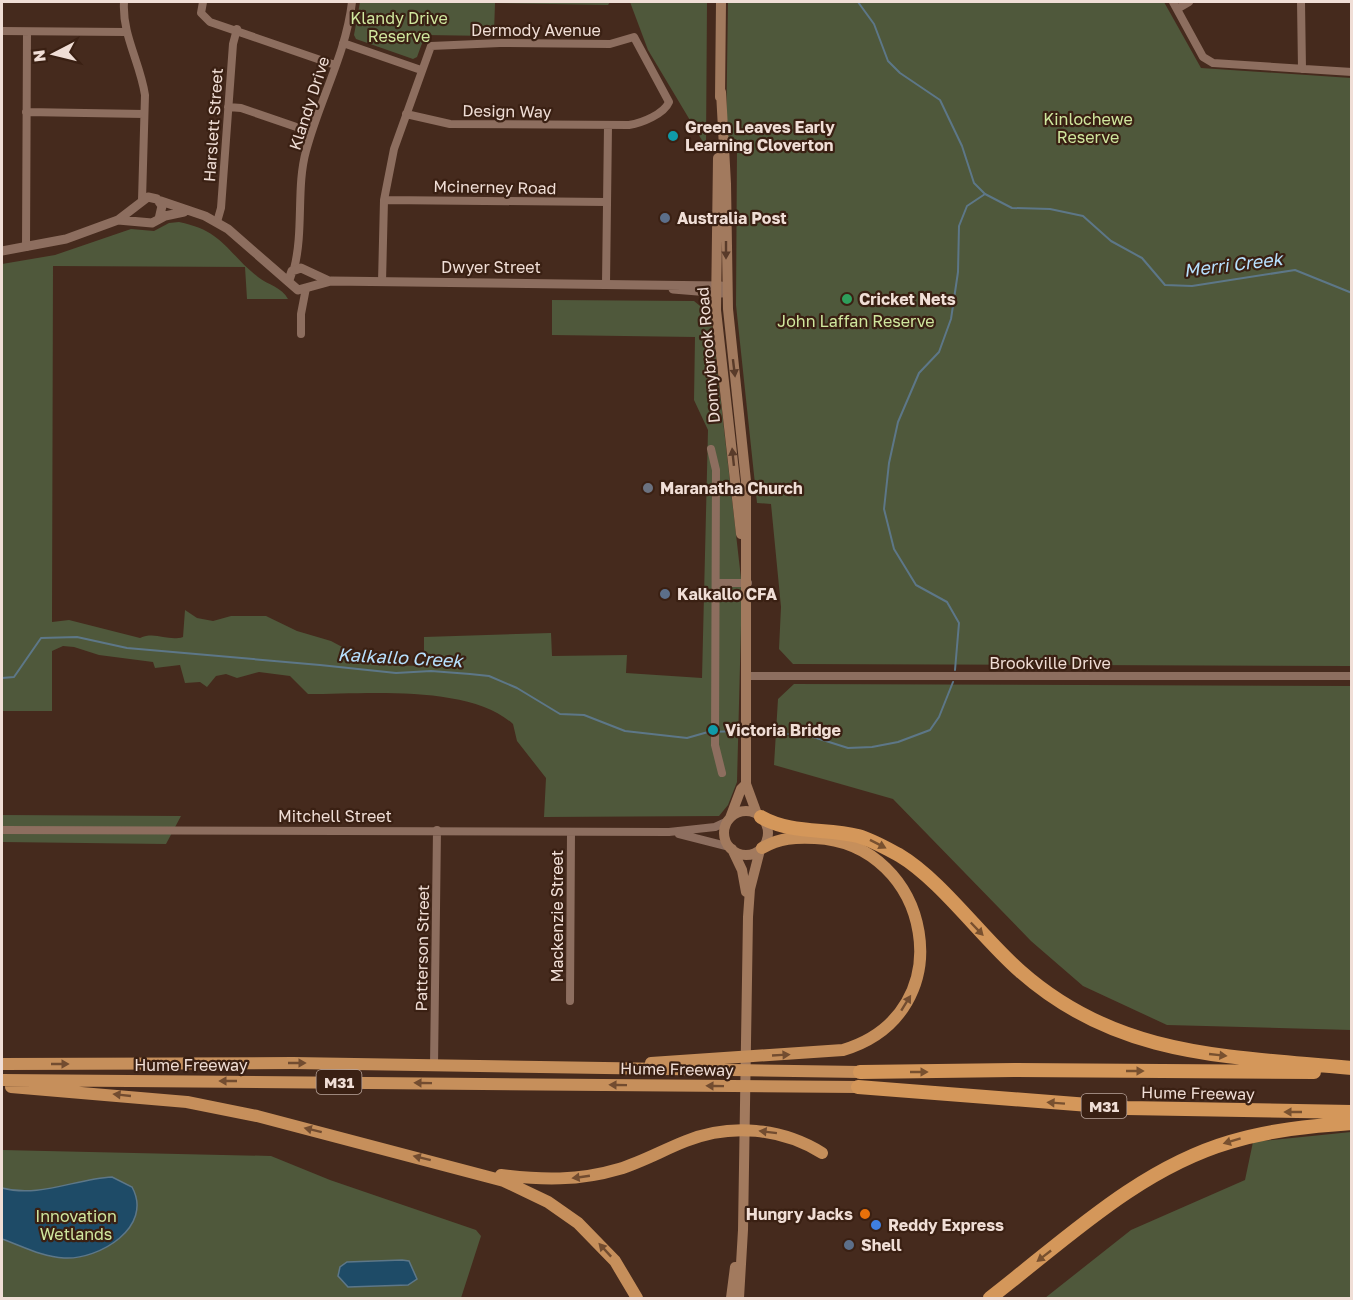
<svg xmlns="http://www.w3.org/2000/svg" width="1353" height="1300" font-family="'Golos Text',sans-serif">
<rect width="100%" height="100%" fill="#452a1d"/>
<path fill="#4f583b" d="M360,2H610L608,5L495,3L494,33L491,36L425,35L417,57L413,59L356,39L354,35Z
M630,2H707L706,147L648,50Z
M728,2H1164L1201,68L1351,78V666L793,664L779,649L781,607L771,504L757,503L736,305L737,150L736,139H726Z
M179,222C224,231 227,253 258,277C268,285 282,287 288,299H247L245,267L53,266L52,622L69,620L140,638C156,631 168,642 183,637L185,610L197,618L213,621L231,616H266L297,631L331,641L376,665L424,666V637L551,633L552,656L627,655L626,673L702,678L708,430L694,400L695,337L552,335V300L694,301L711,315L742,587L737,782L728,805L719,816L544,817L546,778L517,741L513,724C469,684 365,694 308,694L290,676L259,672L237,678L226,674L216,676L207,687L200,682L185,683L180,665L155,668L153,662L99,655L74,647L63,646L52,651V711H2V264L55,255L131,229L154,231L169,223Z
M794,684L1351,686V1030L1167,1025L1083,986L1031,941L893,799L774,765L778,699Z
M2,815L181,816L166,844L2,842Z
M1351,1132V1298H1045L1131,1230L1245,1180L1253,1142Z
M2,1150L271,1156L330,1180L476,1230L481,1236L461,1298H2Z"/>
<path fill="#1e4b67" stroke="#5d7788" stroke-width="1.5" d="M112,1177L132,1187C154,1227 99,1260 64,1258C42,1257 22,1246 2,1239V1188C39,1198 75,1179 112,1177Z
M402,1260L409,1261L417,1279L408,1285L348,1287L338,1276L340,1267L347,1262Z"/>
<g fill="none" stroke-linecap="round" stroke-linejoin="round">
<path stroke="#5d7788" stroke-width="2" d="M858,2L874,24L888,61L900,73L940,100L962,146L974,183L985,194L1012,208L1050,209L1083,216L1111,241L1142,258L1165,285L1192,286L1295,270L1352,293
M955,670L959,623L947,602L916,585L894,549L884,509L889,463L898,422L919,373L939,352L951,319L958,272L959,226L967,206L985,194
M2,678L14,677L41,638L77,637L127,648L320,665L396,673L431,671L470,674L489,676L517,688L560,714L584,715L625,731L687,738L708,732L741,731
M750,732L807,735L848,748L872,747L898,742L930,730L939,717L953,682"/>
<path stroke="#8d6e5f" stroke-width="8" d="M124,2C122,35 140,62 145,95L142,200
M203,2L201,13L210,22L335,65
M1173,2L1203,57L1213,63L1352,72
M1301,2L1302,69
M1177,9L1189,2
M2,31L125,32
M343,43L421,70
M228,107L241,108L311,132
M26,112L144,114
M384,200L606,202
M217,222L221,208L233,44L237,29
M26,247L27,32
M294,269C304,230 296,187 306,151C319,101 346,54 352,2
M382,282L384,200L394,149L431,46L500,43L610,44L634,37L669,102C664,114 642,123 629,125L450,124L406,114
M606,284L608,126
M301,334V314L306,288
M711,449L716,470L715,745L722,773
M716,583H748
M748,676H1352
M2,830L669,832L715,827L728,821
M679,834L730,847
M570,1001L571,832
M434,1066L437,830"/>
<path stroke="#8d6e5f" stroke-width="9" d="M158,200L205,216L228,229L298,290L331,281L721,286
M118,220L152,223L165,216L184,212
M2,251L66,239L118,220L148,197L157,199L162,206L159,219
M289,280L292,271L301,268L329,281
M673,289L722,293"/>
<path stroke="#a27a5e" stroke-width="10" d="M721,92L726,184L728,309L746,481V784L757,814
M720,97L721,2
M718,158L716,310L741,534
M724 833a22 22 0 1 1 44 0a22 22 0 1 1-44 0Z
M730,818L741,789L746,784
M732,849L742,870L746,892
M731,1298L735,1267
M739,1298L743,1230L748,917L750,889L760,850"/>
<path stroke="#c68f5b" stroke-width="12" d="M651,1063L843,1050C966,1013 931,843 815,838C795,837 780,838 762,848
M2,1064L293,1063L860,1072
M2,1080L858,1087
M11,1087L187,1102L257,1116L504,1181L548,1202L578,1223L615,1261L637,1298
M501,1175C541,1180 579,1181 619,1169C642,1162 663,1150 686,1141C731,1123 782,1128 822,1153"/>
<path stroke="#d4975a" stroke-width="14" d="M761,817C791,834 826,828 858,836C872,840 886,848 899,855C941,880 982,938 1020,971C1118,1058 1228,1056 1352,1068
M860,1072L1014,1070L1314,1072
M858,1087L1127,1108L1352,1112
M990,1298C1064,1241 1138,1169 1230,1142C1270,1130 1310,1126 1352,1123"/>
</g>
<defs><path id="oneway-solid" d="M-6-.8H1V-3.2L6.5 0L1 3.2V.8H-6Z" transform="scale(1.5)"/></defs>
<g fill="#593b2a">
<use href="#oneway-solid" transform="translate(726 250) rotate(90)"/>
<use href="#oneway-solid" transform="translate(734 368) rotate(83)"/>
<use href="#oneway-solid" transform="translate(733 457) rotate(-96)"/>
</g>
<g fill="#78502f">
<use href="#oneway-solid" transform="translate(878 844) rotate(27)"/>
<use href="#oneway-solid" transform="translate(977 929) rotate(46)"/>
<use href="#oneway-solid" transform="translate(1218 1055) rotate(6)"/>
<use href="#oneway-solid" transform="translate(1135 1071)"/>
<use href="#oneway-solid" transform="translate(919 1072)"/>
<use href="#oneway-solid" transform="translate(1056 1103) rotate(-176)"/>
<use href="#oneway-solid" transform="translate(1293 1112) rotate(-180)"/>
<use href="#oneway-solid" transform="translate(1232 1141) rotate(163)"/>
<use href="#oneway-solid" transform="translate(1044 1256) rotate(142)"/>
</g>
<g fill="#724c30">
<use href="#oneway-solid" transform="translate(906 1003) rotate(-58)"/>
<use href="#oneway-solid" transform="translate(781 1055) rotate(-3)"/>
<use href="#oneway-solid" transform="translate(297 1063)"/>
<use href="#oneway-solid" transform="translate(60 1064)"/>
<use href="#oneway-solid" transform="translate(228 1081) rotate(-180)"/>
<use href="#oneway-solid" transform="translate(423 1083) rotate(-179)"/>
<use href="#oneway-solid" transform="translate(618 1085) rotate(-179)"/>
<use href="#oneway-solid" transform="translate(715 1086) rotate(-179)"/>
<use href="#oneway-solid" transform="translate(122 1095) rotate(-174)"/>
<use href="#oneway-solid" transform="translate(313 1130) rotate(-166)"/>
<use href="#oneway-solid" transform="translate(768 1132) rotate(-173)"/>
<use href="#oneway-solid" transform="translate(422 1158) rotate(-166)"/>
<use href="#oneway-solid" transform="translate(581 1177) rotate(172)"/>
<use href="#oneway-solid" transform="translate(605 1250) rotate(-133)"/>
</g>
<g fill="#0f9aa8" stroke="#3a2013" stroke-width="2">
<circle cx="673" cy="136" r="6"/>
<circle cx="713" cy="730" r="6"/>
</g>
<g fill="#5c6f8a" stroke="#3a2013" stroke-width="2">
<circle cx="665" cy="218" r="6"/>
<circle cx="665" cy="594" r="6"/>
<circle cx="849" cy="1245" r="6"/>
</g>
<circle fill="#2e9e5b" stroke="#3a2013" stroke-width="2" cx="847" cy="299" r="6"/>
<circle fill="#6b7280" stroke="#3a2013" stroke-width="2" cx="648" cy="488" r="6"/>
<circle fill="#e8710a" stroke="#3a2013" stroke-width="2" cx="865" cy="1214" r="6"/>
<circle fill="#3f7fe0" stroke="#3a2013" stroke-width="2" cx="876" cy="1225" r="6"/>
<g text-anchor="middle" dominant-baseline="central" stroke-width="4.5" stroke-linejoin="round" paint-order="stroke">
<g fill="#3a2013" stroke="#b9a59c" stroke-width="1.5">
<rect x="316.5" y="1070" width="45" height="24" rx="4.5"/>
<rect x="1081.5" y="1094" width="45" height="24" rx="4.5"/>
</g>
<g font-size="15" font-weight="bold" fill="#f0ded6">
<text x="339" y="1082">M31</text>
<text x="1104" y="1106">M31</text>
</g>
<g font-size="16" fill="#d0e79e" stroke="#3a2013">
<text x="399" y="18">Klandy Drive<tspan x="399" dy="18">Reserve</tspan></text>
<text x="1088" y="119">Kinlochewe<tspan x="1088" dy="18">Reserve</tspan></text>
<text x="856" y="321">John Laffan Reserve</text>
<text x="76" y="1216">Innovation<tspan x="76" dy="18">Wetlands</tspan></text>
</g>
<g font-size="16" fill="#f0ded6" stroke="#3a2013">
<text x="536" y="30">Dermody Avenue</text>
<text transform="translate(309 103) rotate(-72)">Klandy Drive</text>
<text transform="translate(507 111) rotate(1)">Design Way</text>
<text transform="translate(213 125) rotate(-86)">Harslett Street</text>
<text transform="translate(495 187) rotate(1)">Mcinerney Road</text>
<text x="491" y="267">Dwyer Street</text>
<text transform="translate(708 355) rotate(-95)">Donnybrook Road</text>
<text x="1050" y="663">Brookville Drive</text>
<text x="335" y="816">Mitchell Street</text>
<text transform="translate(557 916) rotate(-90)">Mackenzie Street</text>
<text transform="translate(422 948) rotate(-89)">Patterson Street</text>
<text x="191" y="1065">Hume Freeway</text>
<text transform="translate(677 1069) rotate(1)">Hume Freeway</text>
<text transform="translate(1198 1093) rotate(1)">Hume Freeway</text>
</g>
<g font-size="16" font-weight="bold" fill="#f0ded6" stroke="#3a2013" text-anchor="start">
<text x="685" y="127">Green Leaves Early<tspan x="685" dy="18">Learning Cloverton</tspan></text>
<text x="677" y="218">Australia Post</text>
<text x="859" y="299">Cricket Nets</text>
<text x="660" y="488">Maranatha Church</text>
<text x="677" y="594">Kalkallo CFA</text>
<text x="725" y="730">Victoria Bridge</text>
<text x="853" y="1214" text-anchor="end">Hungry Jacks</text>
<text x="888" y="1225">Reddy Express</text>
<text x="861" y="1245">Shell</text>
</g>
<g font-size="18" font-style="italic" fill="#b7e0fe" stroke="#3a2013">
<text transform="translate(1233 264) rotate(-7)">Merri Creek</text>
<text transform="translate(400 657) rotate(3)">Kalkallo Creek</text>
</g>
</g>
<rect width="1353" height="1300" fill="none" stroke="#f0ded6" stroke-width="6"/>
<g transform="translate(54 54) rotate(263)" stroke="#3a2013" stroke-width="4.5" paint-order="stroke">
<path d="M0-4.5L10 22L0 15L-10 22Z" fill="#f0ded6"/>
<text y="-9" font-size="16" font-weight="bold" text-anchor="middle" fill="#f0ded6">N</text>
</g>
</svg>
